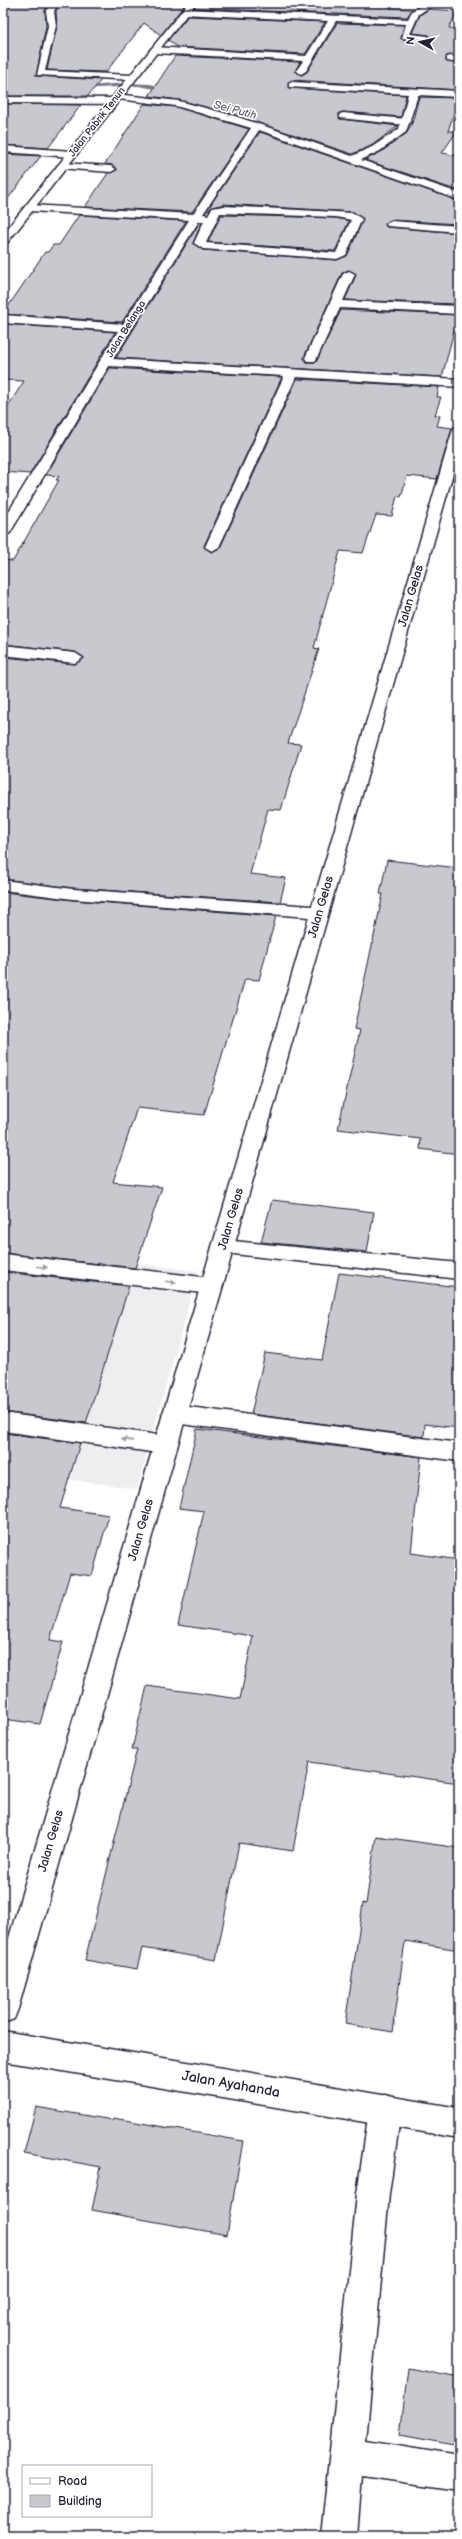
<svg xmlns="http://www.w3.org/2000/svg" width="462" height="2539" font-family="'Balsamiq Sans',sans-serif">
<rect width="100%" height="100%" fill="#fff"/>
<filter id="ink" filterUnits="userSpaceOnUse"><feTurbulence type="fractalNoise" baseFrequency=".025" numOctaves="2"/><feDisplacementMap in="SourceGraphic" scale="8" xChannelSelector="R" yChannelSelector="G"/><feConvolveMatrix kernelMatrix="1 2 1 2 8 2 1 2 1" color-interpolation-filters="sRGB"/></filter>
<g filter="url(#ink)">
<path fill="#eeeef1" d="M3,1246L198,1271L137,1489L3,1470Z"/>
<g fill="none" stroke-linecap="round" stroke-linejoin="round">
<path fill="#7a7a88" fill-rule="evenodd" d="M126,83L150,84L176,90L173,92L138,86L79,89L76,87Z
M341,143L391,161L392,162L387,163L339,146Z"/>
</g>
<path fill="#c8c8cf" stroke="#22223b" d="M12,3H49L45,11L46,26L36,76L101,80L88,96H3V14Z
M60,3H186L161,35L144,23L106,72L47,70L57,26L56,11Z
M197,3H393L390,8L413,9L407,17L194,8Z
M429,9L457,11L449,28L459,29V55L447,56L446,61L459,64V90L292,80L288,82L289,88L406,95L401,117L343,112L339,113L340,119L398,126L371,146L352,154L235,115L179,100L149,96L175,56L300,62L295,71L302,75L307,72L337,23L404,25L401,39L428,42L429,35L412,33L420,15Z
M188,16L325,22L305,54L177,47L168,40Z
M419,97L459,98L448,131H457L442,153L459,156V191L365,160L381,152L407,133L412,123Z
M3,104L81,105L48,148L3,145Z
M144,104L176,107L249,129L192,212L85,207L108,173L117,170L112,165L105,164Z
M260,132L459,201V224L391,220L385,224L387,227L459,233V304L345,300L356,275L348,270L342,273L304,357L307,362H316L341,310L458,315L442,377L116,358L200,222H202L193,243L203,250L337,260L347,256L363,220L353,212L224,204L212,207L205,213Z
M3,154L41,156L3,205Z
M79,215L186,221L122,322L3,314L45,252H48L53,245H59Z
M221,215L336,218L349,221L335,251L208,242Z
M3,324L115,332L30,474L3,472V414L24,381L3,380Z
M110,368L282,377L204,546L211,552L220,548L297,379L439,387L437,397H441L435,415L440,416L437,426L452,428L437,479L407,476L401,497L397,496L392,516L376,515L363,553L340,551L314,648L319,649L288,743L301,744L281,810L268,809L250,874L286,878L280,902L73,888L3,879V657L75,664L84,658L75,652L3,644V560L13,561L59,480H56L59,476L46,475Z
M459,458V480H453Z
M387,860L459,868V1154L420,1149L421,1139L338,1129L360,1030L354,1029L383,894H380Z
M3,892L73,900L276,916L259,980L245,979L204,1115L137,1108L113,1182L162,1187L135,1268L3,1253Z
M272,1200L374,1212L367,1252L261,1242Z
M3,1272L129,1286L86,1423L3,1412Z
M339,1273L459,1287V1428L425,1424L424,1437L251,1414L265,1353L322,1360Z
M197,1429L421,1457L411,1553L459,1560V1783L309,1762L293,1851L239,1843L216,1960L142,1948L137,1969L85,1960L137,1749H132L147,1686L240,1699L253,1636L178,1625L204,1511L179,1508Z
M3,1433L80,1443L60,1508L109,1515L92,1576L70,1573L50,1640L63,1642L40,1724L3,1719Z
M376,1836L459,1848V1950L405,1941L393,2032L345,2024L363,1903L366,1904Z
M36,2107L112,2120L113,2118L243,2141L227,2235L92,2210L101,2167L24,2153Z
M408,2368L459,2378V2446L400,2435Z"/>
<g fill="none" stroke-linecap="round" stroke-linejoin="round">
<g stroke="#22223b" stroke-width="3">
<path id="lane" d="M343,113L406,119L411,122L406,125L340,118V114Z
M62,163L111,166L116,169L111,172L58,168L57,166Z
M223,1240L459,1263V1279L215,1252L212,1247L215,1242Z
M3,1254L211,1278L219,1281L222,1286L219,1291L211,1294L3,1270Z
M174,1405L459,1443V1461L174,1423L166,1420L162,1414L166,1408Z
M3,1413L165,1436L173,1439L177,1445L173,1451L165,1454L3,1431Z"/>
</g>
<g stroke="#22223b" stroke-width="3">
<path id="street" d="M51,3H59L54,11L56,26L45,71L132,75L135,76V80L37,75L48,26L46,11Z
M426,3H436L419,14L410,34L428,36V40L402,38L406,24L336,21L306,71L301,74L296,71L303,61L154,53L150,50L154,47L306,56L328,21L182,14L181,12L185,9L408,19L412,11Z
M450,56L459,57V63L447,61V57Z
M292,82L459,91V97L418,95L406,132L380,151L361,160L459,193V200L259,130L203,214L208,215L212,208L224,206L353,213L362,219L346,255L337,259L203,249L194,243L204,221H199L113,359L459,379V387L296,377L219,547L212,551L205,547L284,376L109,366L10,533L3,537V521L118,331L3,323V315L123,324L189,220L29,211L24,208L29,205L193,214L251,128L176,106L118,99L115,98V94L179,101L235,116L352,156L372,147L399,129L408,94L289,87V83ZM220,213L336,217L351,220L336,253L206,243Z
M3,97L113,98L118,101L113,104L3,103Z
M3,146L72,151L77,154L72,157L3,152Z
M391,221L459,226V232L387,226L386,224Z
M349,271L355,274L343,301L459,306V314L340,308L317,358L315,361H307L305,358L343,274Z
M459,425V452L18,2009L14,2019L3,2023V1958L309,917L73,899L3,890V880L73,889L312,906L453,429Z
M3,645L75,653L83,658L75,663L3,655Z
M385,2095L396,2099L401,2110L389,2194L366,2441L459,2456V2490L362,2476L357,2536H321L357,2194L369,2110L374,2099Z"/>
</g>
<g stroke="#22223b" stroke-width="3">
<path id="secondary" d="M188,3H196L7,243L3,244V234Z
M3,2031L459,2108V2138L3,2061Z"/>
</g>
<use href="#lane" fill="#fff" fill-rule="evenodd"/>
<use href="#street" fill="#fff" fill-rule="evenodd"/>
<use href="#secondary" fill="#fff" fill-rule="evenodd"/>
</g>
<defs><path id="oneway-solid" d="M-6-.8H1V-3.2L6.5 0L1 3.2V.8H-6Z"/></defs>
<g fill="#9c9ca7">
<use href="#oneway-solid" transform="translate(42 1267) rotate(7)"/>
<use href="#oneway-solid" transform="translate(171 1282) rotate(7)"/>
<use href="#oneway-solid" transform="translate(127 1440) rotate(-172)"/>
</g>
</g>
<g text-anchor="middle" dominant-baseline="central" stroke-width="3.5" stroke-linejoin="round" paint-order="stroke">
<g font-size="10" fill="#22223b" stroke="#fff">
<text transform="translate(97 122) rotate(-52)">Jalan Pabrik Tenun</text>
<text transform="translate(126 329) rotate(-58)">Jalan Belanga</text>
</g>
<g font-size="11" font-style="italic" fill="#5c5c6f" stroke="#fff">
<text transform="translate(235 110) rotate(15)">Sei Putih</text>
</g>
<g font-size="12" fill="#22223b" stroke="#fff">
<text transform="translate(411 596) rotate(-74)">Jalan Gelas</text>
<text transform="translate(321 907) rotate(-74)">Jalan Gelas</text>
<text transform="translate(231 1219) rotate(-74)">Jalan Gelas</text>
<text transform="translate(141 1530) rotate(-74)">Jalan Gelas</text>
<text transform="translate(51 1841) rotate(-74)">Jalan Gelas</text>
</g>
<g font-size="14" fill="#22223b" stroke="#fff">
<text transform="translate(231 2084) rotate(10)">Jalan Ayahanda</text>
</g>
</g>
<rect width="462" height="2539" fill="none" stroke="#fff" stroke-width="16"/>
<rect x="8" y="8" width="446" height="2523" fill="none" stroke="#22223b" stroke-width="1.5" filter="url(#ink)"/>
<rect x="22" y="2465" width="130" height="52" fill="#ffffff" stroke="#a7a7b1"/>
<rect x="30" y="2478" width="20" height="6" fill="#ffffff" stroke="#a7a7b1"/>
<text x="58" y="2485" font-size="12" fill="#22223b">Road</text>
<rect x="30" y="2495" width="20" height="12" fill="#c8c8cf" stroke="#a7a7b1"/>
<text x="58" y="2505" font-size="12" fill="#22223b">Building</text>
<g transform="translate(420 42) rotate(278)" stroke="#ffffff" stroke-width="3" paint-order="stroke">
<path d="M0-3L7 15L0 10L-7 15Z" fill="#22223b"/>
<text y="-6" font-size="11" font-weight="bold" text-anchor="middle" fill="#22223b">N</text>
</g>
</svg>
